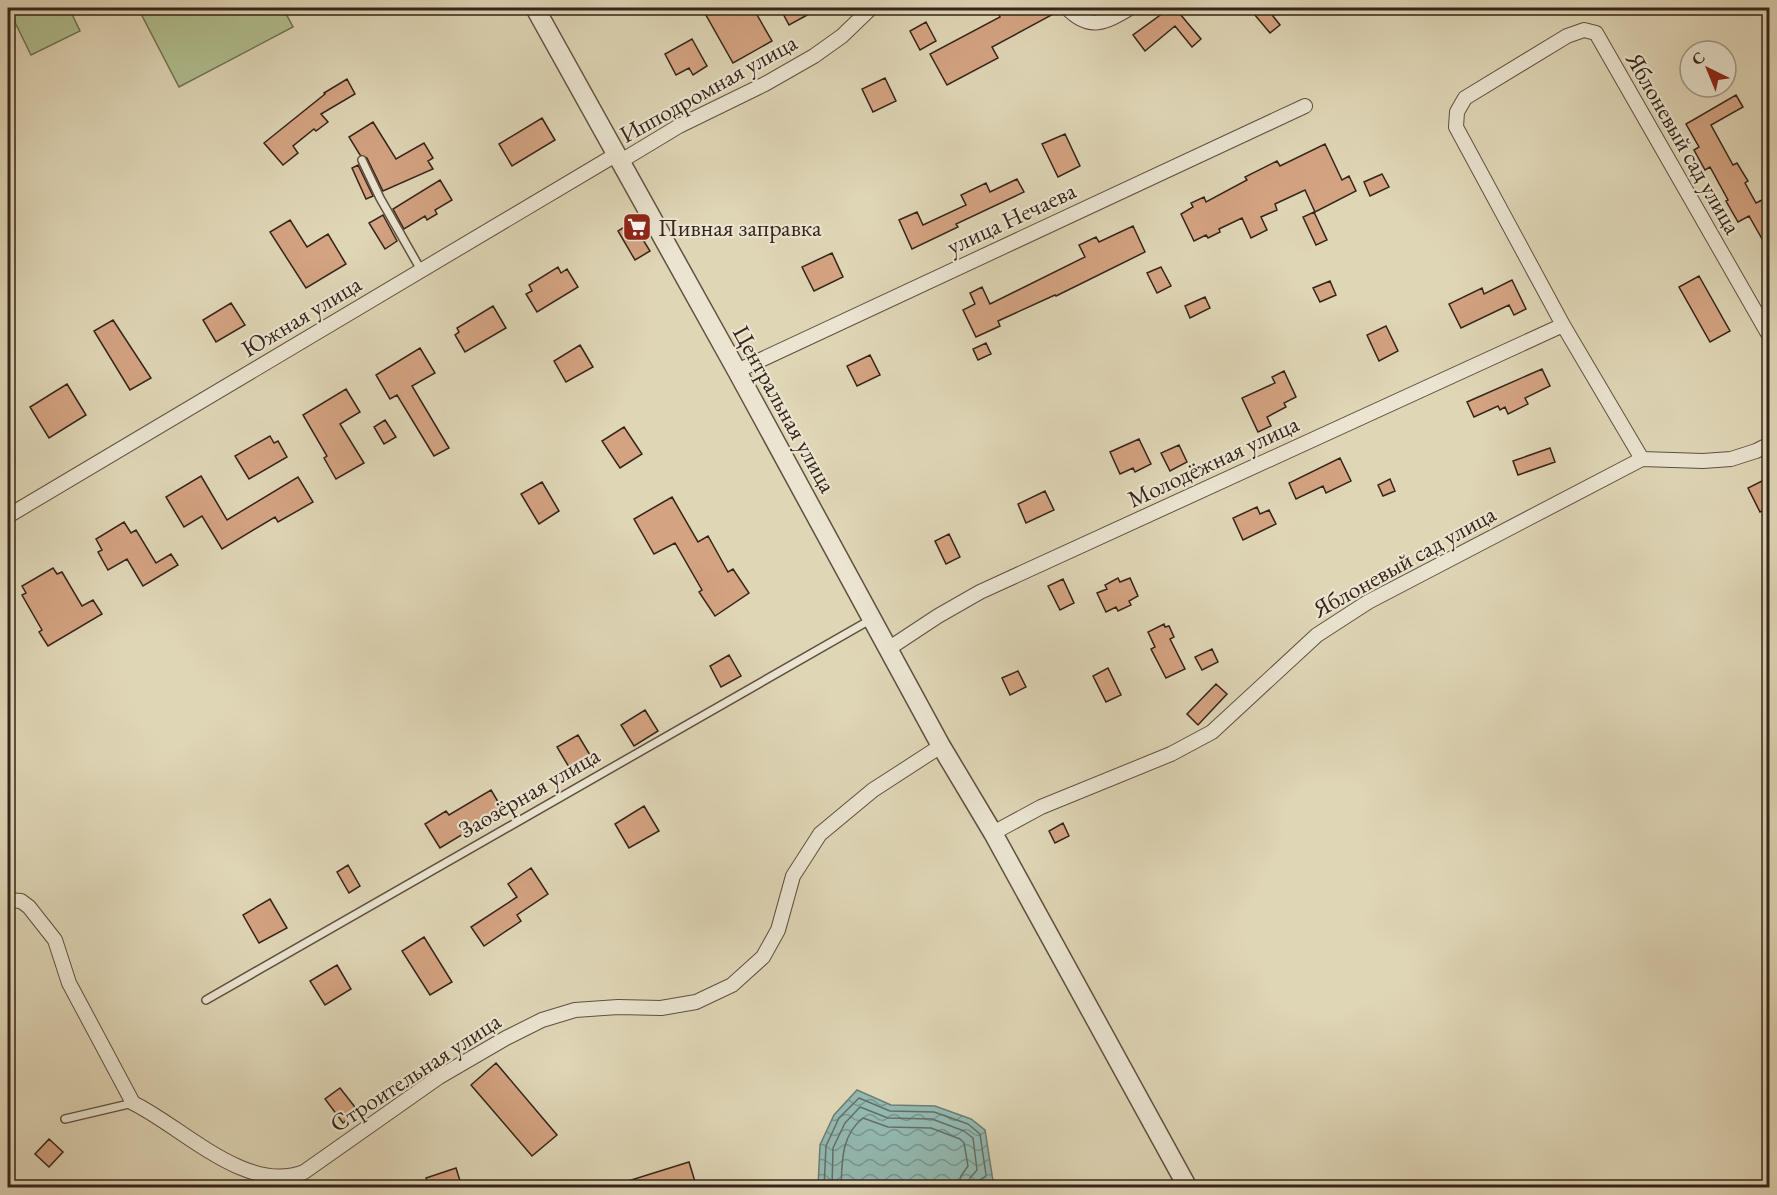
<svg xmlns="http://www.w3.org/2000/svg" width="1777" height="1195" font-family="'EB Garamond',serif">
<defs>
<pattern id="water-waves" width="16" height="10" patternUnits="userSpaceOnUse" patternTransform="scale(1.5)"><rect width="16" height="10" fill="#93b9b1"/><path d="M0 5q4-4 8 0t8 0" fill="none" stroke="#79968f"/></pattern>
</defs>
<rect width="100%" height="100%" fill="#dfd6b6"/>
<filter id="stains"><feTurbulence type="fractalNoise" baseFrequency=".00333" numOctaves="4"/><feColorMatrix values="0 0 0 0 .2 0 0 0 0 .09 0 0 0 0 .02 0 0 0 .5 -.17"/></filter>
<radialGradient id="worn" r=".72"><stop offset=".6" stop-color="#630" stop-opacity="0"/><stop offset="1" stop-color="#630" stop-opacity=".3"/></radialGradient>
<path fill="#b0be8f" stroke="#727154" stroke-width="1.5" d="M8,8H69L80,31L31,55Z
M138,8H283L293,27L179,87Z"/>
<path fill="url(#water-waves)" stroke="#6d7d74" stroke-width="1.5" d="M857,1090L891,1105L935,1106L971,1119L985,1130L993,1181L974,1188L818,1187L820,1145L834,1115Z"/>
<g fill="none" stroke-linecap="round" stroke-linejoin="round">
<path stroke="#646e65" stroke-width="1.5" d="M824,1188L826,1146L839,1118L859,1098L890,1111L934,1112L968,1124L980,1134L986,1175L985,1177L976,1182L975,1188
M832,1188L833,1148L845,1123L860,1107L888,1118L932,1119L964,1131L973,1138L977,1170L970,1178L967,1188
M841,1188C842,1162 841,1135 863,1118L888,1127L931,1128L960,1139L964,1143L968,1166L961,1176L958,1188"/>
</g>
<path fill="#d4a382" stroke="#352419" stroke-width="1.5" d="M702,8H753L772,41L733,63Z
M780,8H820L789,25Z
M995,8H1058L1059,11L992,47L998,58L947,85L930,54L1000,17Z
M1170,8H1175L1201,39L1192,47L1175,26L1145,51L1133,35Z
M1249,8H1283L1273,16L1280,25L1270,33Z
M926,22L936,41L920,50L910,31Z
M692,39L707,66L693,75L689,68L676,75L665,54Z
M885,78L896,101L873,112L862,89Z
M347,79L355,94L321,114L328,122L316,131L314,129L293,146L298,153L283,165L264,143L325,94L324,93Z
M1736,95L1743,107L1711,125L1733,165L1737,163L1748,181L1745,183L1756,203L1770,196V253L1749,216L1738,222L1726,201L1728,200L1710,167L1705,170L1694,150L1699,147L1686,124Z
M542,118L555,140L512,166L499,144Z
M373,122L396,159L424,143L433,158L428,161L433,169L383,191L367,158L360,155L349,137Z
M1065,134L1080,166L1058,177L1042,144Z
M1325,144L1342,180L1349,176L1356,191L1315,212L1305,190L1275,204L1277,210L1261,217L1267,230L1251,238L1242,218L1219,229L1220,232L1208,238L1206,235L1194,241L1181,214L1193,207L1191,203L1204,197L1206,202L1247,180L1245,177L1277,161L1280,166Z
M358,165L373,196L366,199L352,168Z
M1382,174L1389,187L1370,196L1364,182Z
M1017,179L1024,192L956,224L958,227L912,249L899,220L917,212L923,225L966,205L961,195L986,183L990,192Z
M440,180L452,200L435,210L437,214L427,220L425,216L404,229L393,209Z
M1314,212L1327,240L1316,245L1303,217Z
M383,215L397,241L385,249L369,223Z
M290,220L307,247L328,234L346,264L306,288L270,232Z
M632,222L650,251L635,260L618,231Z
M1133,226L1145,252L1056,296L1055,295L998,321L1000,326L976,337L963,310L975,304L970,293L982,287L990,304L1085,257L1079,245L1096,237L1099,242Z
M832,253L843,277L814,291L802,267Z
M558,267L561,273L567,269L578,287L537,312L526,294L532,291L529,285Z
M1161,267L1171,286L1157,293L1147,273Z
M1699,276L1730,331L1710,342L1679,287Z
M1512,280L1526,309L1514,315L1509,305L1461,328L1449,304L1482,288L1484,294Z
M1330,281L1336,295L1320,302L1313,288Z
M1205,297L1210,308L1190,318L1185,306Z
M231,303L245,325L216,342L203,320Z
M493,306L506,328L465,352L455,335L459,332L457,328Z
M113,320L151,378L130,390L94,331Z
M1386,326L1398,351L1379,361L1367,335Z
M986,343L991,354L978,360L973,349Z
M580,345L593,367L566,382L554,361Z
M420,348L435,373L412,386L449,448L434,456L397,395L390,399L376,375Z
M870,355L880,375L857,386L847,366Z
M1542,369L1550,386L1525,398L1528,404L1508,414L1505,407L1500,410L1498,406L1474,417L1467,402Z
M1284,371L1296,397L1284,403L1286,407L1267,417L1271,426L1258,432L1242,398L1275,383L1272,377Z
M67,384L86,415L49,438L30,407Z
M346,389L360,412L340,424L364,463L336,479L324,458L327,456L303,415Z
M385,420L396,437L384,444L374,427Z
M624,427L642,454L620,468L602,441Z
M270,436L274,443L278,441L287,457L249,479L235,456Z
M1139,439L1151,464L1135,472L1133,468L1120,474L1110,452Z
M1179,445L1187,462L1170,471L1161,453Z
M1550,448L1555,462L1518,475L1513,461Z
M1340,458L1351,481L1326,493L1323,486L1296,499L1289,483Z
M201,476L227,520L298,477L313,502L278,522L275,517L222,549L202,516L184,527L166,497Z
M1770,477V507L1760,512L1748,488Z
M1390,479L1395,491L1383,496L1378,485Z
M542,482L559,511L539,524L521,494Z
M1045,491L1054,510L1026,523L1018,504Z
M672,497L698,542L708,536L728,572L733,569L749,593L715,616L699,592L702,590L675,543L654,554L634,519Z
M1257,507L1260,514L1269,510L1276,524L1243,540L1233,518Z
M124,522L131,533L136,530L156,563L171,554L178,565L143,586L127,559L108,570L98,552L102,550L96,539Z
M949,534L960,557L946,564L935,541Z
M53,568L57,574L62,572L82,606L93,600L102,614L48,646L39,632L42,630L22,595L26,593L22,586Z
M1118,578L1120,582L1130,578L1138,596L1129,601L1131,605L1118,611L1116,607L1106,612L1097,593L1107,589L1105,585Z
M1063,579L1074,603L1060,610L1048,586Z
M1164,624L1165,627L1169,626L1174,637L1170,639L1185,669L1166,678L1151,649L1155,647L1148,632Z
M1212,649L1218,662L1202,670L1195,657Z
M729,655L741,676L721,687L710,666Z
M1108,668L1121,695L1106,702L1093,676Z
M1018,671L1026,687L1010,695L1002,678Z
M1216,684L1227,694L1198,725L1187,714Z
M645,710L658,731L634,746L621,725Z
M578,735L593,760L572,772L557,747Z
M491,790L503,810L440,848L425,824L446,811L449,815Z
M644,806L659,831L629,848L615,824Z
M1063,823L1069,836L1055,843L1049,831Z
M348,865L360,886L349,893L337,872Z
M531,868L548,894L517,915L521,921L484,946L471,927L517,897L508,884Z
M270,899L287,928L259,943L243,915Z
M424,937L452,982L430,995L402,951Z
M337,965L351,989L325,1005L310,981Z
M496,1063L557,1135L532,1156L471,1085Z
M340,1088L358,1111L343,1123L325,1099Z
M49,1139L63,1152L49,1167L35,1154Z
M689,1162L697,1188H615V1185Z
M456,1168L461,1184L452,1188H429L426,1178Z"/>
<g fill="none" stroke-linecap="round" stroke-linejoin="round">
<g stroke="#605040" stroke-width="10">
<path id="service" d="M362,160L380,198L421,270
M206,1000L870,620
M65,1119L133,1103"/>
</g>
<g stroke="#605040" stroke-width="16">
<path id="minor" d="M1067,8C1090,32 1106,22 1130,8
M621,161L679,126L765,84L814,56L842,36L871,8
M737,371L1305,106
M1642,459L1563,325L1456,127L1457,112L1465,98L1567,36L1584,30L1596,33L1770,337
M8,516L617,154
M888,649L938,616L980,592L1563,325
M993,833L1041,807L1171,754L1212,732L1317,635L1368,602L1642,459L1703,461L1731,459L1756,451L1770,444
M8,900L21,901L29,907L55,940L69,983L133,1103C181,1126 247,1195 304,1172L439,1077L506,1038L542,1020L575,1010L618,1007L661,1008L696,1002L732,985L763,957L778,930L793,876L820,834L873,790L941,746"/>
</g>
<g stroke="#605040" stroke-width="21">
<path id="tertiary" d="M535,8L737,371L941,746L993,833L1188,1188"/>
</g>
<use href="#service" stroke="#eae4d0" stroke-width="7"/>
<use href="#minor" stroke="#eae4d0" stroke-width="14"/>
<use href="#tertiary" stroke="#eae4d0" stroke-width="18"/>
</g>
<defs>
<g id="supermarket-square" transform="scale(1.5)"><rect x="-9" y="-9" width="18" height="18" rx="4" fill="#8f2418" stroke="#eae4d0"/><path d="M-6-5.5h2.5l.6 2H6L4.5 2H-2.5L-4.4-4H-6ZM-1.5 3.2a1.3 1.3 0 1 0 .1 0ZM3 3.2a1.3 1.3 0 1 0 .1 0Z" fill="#fff"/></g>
</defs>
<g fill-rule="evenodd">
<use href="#supermarket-square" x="637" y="227"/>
</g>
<g text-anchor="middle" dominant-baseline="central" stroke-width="4.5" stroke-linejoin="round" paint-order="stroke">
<g font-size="24" fill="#352419" stroke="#eae4d0">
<text transform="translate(708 88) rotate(-29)">Ипподромная улица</text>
<text transform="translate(1684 143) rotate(60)">Яблоневый сад улица</text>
<text transform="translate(1011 218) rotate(-25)">улица Нечаева</text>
<text transform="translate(301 316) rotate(-31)">Южная улица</text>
<text transform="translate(785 409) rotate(61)">Центральная улица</text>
<text transform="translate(1213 461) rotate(-25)">Молодёжная улица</text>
<text transform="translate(1404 561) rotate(-29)">Яблоневый сад улица</text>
<text transform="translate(529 792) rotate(-30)">Заозёрная улица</text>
<text transform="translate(415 1072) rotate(-33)">Строительная улица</text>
</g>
<g font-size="24" fill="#352419" stroke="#eae4d0" text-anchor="start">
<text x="658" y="227">Пивная заправка</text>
</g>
</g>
<rect width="1777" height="1195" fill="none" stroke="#dfd6b6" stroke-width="30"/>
<rect x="9" y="9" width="1759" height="1177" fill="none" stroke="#352419" stroke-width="3"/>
<rect x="15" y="15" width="1747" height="1165" fill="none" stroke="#352419" stroke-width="1.5"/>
<g transform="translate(1708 69) rotate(317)"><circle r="28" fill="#eae4d0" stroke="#a29787" stroke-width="1.5"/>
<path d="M0-4.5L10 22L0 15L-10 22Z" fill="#8f2418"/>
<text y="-9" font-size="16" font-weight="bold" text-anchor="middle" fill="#352419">С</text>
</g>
<rect width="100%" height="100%" filter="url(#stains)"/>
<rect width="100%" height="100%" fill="url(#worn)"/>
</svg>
